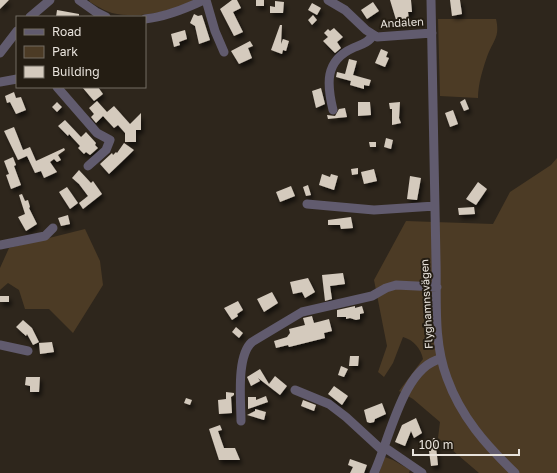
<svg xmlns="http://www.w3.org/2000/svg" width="557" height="473" font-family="'Golos Text',sans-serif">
<defs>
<filter id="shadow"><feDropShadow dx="2.5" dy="4" stdDeviation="2" flood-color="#0009"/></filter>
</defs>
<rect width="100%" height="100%" fill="#2e261c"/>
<path fill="#4c3b25" d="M89,0H194C170,12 139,19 112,13C105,11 97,6 90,2Z
M438,19H496C500,36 494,40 488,54C483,68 478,84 478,98L440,96Z
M557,158V473H479L438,438L440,422L413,399L399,391L423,359C421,349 414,340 403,337L393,363L384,377L378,372L387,346L374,280L406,221L493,224L510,192L551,165Z
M85,229L100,261L103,285L73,333L49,309H25L19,290L8,283L0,290V268L9,248Z
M385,457L393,460L410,470L409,473H379Z"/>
<path fill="#d4cabd" filter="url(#shadow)" d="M0,0H9L0,9Z
M232,0H237L241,8L233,12L243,32L234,36L220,9Z
M256,0H264V6H256Z
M390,0H411L412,12H408L409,20L397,23Z
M450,0H460L462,14L452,16Z
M275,1L284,2L283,13H270V6L275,7Z
M373,2L379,11L367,19L361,10Z
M312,3L321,8L317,15L308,10Z
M57,10L79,14V17H56Z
M194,14L198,16L202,15L210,40L199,44L195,26L190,23Z
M313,15L317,20L312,25L308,20Z
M280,25H282L281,44L283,39L289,41L286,51L283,50L282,54L271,50Z
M334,28L343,37L337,42L341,48L335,53L323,41L328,37L324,33L328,29L330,31Z
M185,30L187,39L179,42L180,45L174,47L171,34Z
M250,41L253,46L248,48L252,58L239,64L231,51Z
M381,49L388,52L386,57L389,58L385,67L375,63Z
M349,59L357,61L353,75L371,80L369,86L364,85V89L350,85L351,81L336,77L337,72L345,74Z
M82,87H98L103,94L94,101Z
M321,88L325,104L316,108L312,91Z
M14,92L16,98L21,97L26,110L16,114L10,102L7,103L5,96Z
M465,99L469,109L464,111L460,102Z
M97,101L107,112L114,106L130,124L141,113V130H136V142H125V133L118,125L114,128L103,116L96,123L91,117L94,114L89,108Z
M57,102L62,107L57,112L52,107Z
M358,102H370L371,115L358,116Z
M400,102L399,118L401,123L392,125V109H390L389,103Z
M345,108L347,117L328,119L327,115L335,116L339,109Z
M453,110L458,124L450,127L445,113Z
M65,120L81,137L86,132L96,143L95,145L98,148L90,155L86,152L84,154L78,148L80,146L69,134L68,136L58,126Z
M14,127L23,150L30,147L36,161L64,148L65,150L58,155L61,160L57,162L54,159L50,162L57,172L44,178L41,171L35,173L27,156L18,160L4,131Z
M386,138L393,140L391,149L384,147Z
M369,142H376V147H370Z
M124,143L134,150L109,174L100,164L112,153L113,155L116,152L117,153Z
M13,157L16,165L14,166L21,185L11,189L6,175L9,174L4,161Z
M358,168V174L352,175L351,169Z
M374,169L377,181L364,184L361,172Z
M79,170L91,183L93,181L102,194L83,209L79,203L88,196L79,184L72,178Z
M322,174L330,177L331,174L338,176L334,190L319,185Z
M410,176L421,178L417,200L407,199Z
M478,182L487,189L476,205L466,199Z
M308,185L311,195L306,196L303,187Z
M291,186L295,196L280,202L276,192Z
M67,187L78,203L70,209L59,192Z
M22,194L25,201L28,200L30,207L29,208L37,224L26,231L18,217L25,214L19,195Z
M474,207L475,214L459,215L458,208Z
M68,215L70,224L61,226L58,218Z
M351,217L353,228L341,229L340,225H328V220Z
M343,273L345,284L330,286L332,299L325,301L322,275Z
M308,278L315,292L305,298L302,292L293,294L290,282Z
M272,292L278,303L264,312L257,299Z
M0,296H9V302H0Z
M238,301L243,310L237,314L238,316L232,320L224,308Z
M355,306V308L362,306L364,313L360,314V319L356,320L350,318L346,319V317H337V310Z
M312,316L314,323L329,319L332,331L324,333L325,338L289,347L288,345L276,348L274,341L287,337L290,333L289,329L305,325L303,318Z
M23,320L32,328L39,342L33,345L27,334L26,336L16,327Z
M236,327L243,333L239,338L232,332Z
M52,342L54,352L40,354L39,343Z
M350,356H359L358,366H349Z
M341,366L348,369L344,377L338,375Z
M260,369L269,384L275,376L287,386L280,395L258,378L260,381L251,386L247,377Z
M26,377H40L39,392H30V386L25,385Z
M334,386L348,396L342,405L328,394Z
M226,392L234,393V395L231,397L232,413L219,414L218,400L226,399Z
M266,396L268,402L248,409V397H256V400Z
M186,398L192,400L190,405L184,403Z
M303,400L316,405L314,411L301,406Z
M382,403L386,414L375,419L374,422L370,423L367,422L364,410Z
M255,409L266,412L264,420L247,415L255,411Z
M416,418L422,433L414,438L411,431L405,446L395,442L402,425Z
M220,425L222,430L218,431L224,448H235L240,460H219L209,429Z
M433,438H435L438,465L431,466L429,451H431Z
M350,459L367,465L364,473H350L353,467L348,465Z"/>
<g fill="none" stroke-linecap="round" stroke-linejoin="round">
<path stroke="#615b6e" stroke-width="9" d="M79,0L96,12L106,17
M206,0L215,31L224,52
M328,0L345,10L366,30L377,37L432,33
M431,0C433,87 435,174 436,261C437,300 433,341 447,378C461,417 486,445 515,473
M30,17L50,0
M145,19C166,17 185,9 204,0
M0,53L17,31
M0,82L17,79
M57,87L97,133L110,140L106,150L88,166
M333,110C327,85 324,61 353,48C360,45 369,43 373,35
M307,204L374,210L435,206
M0,245L45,236L53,228
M0,345L28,351
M295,390L329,404L346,417L383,451
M241,421C241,401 236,356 252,342L302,312L372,296L386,288L396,285L437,287
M384,447L422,473
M374,473C389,442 403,366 441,359"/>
</g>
<g text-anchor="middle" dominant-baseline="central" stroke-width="4" stroke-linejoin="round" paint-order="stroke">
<g font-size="11" fill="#e8e3dc" stroke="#241d13">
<text transform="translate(402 22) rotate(-3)">Andalen</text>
<text transform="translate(426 304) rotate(-93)">Flyghamnsvägen</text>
</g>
</g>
<rect x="16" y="16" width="130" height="72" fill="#241d13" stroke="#726c63"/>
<rect x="24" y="29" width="20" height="6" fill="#615b6e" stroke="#726c63"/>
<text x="52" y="36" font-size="12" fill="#e8e3dc">Road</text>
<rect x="24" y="46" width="20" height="12" fill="#4c3b25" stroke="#726c63"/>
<text x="52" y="56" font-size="12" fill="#e8e3dc">Park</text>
<rect x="24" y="66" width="20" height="12" fill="#d4cabd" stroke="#726c63"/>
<text x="52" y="76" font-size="12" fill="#e8e3dc">Building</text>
<path d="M413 449v6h106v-6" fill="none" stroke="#e8e3dc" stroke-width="2"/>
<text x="419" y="449" font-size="12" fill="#e8e3dc" stroke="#241d13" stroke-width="3" paint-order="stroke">100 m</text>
</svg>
